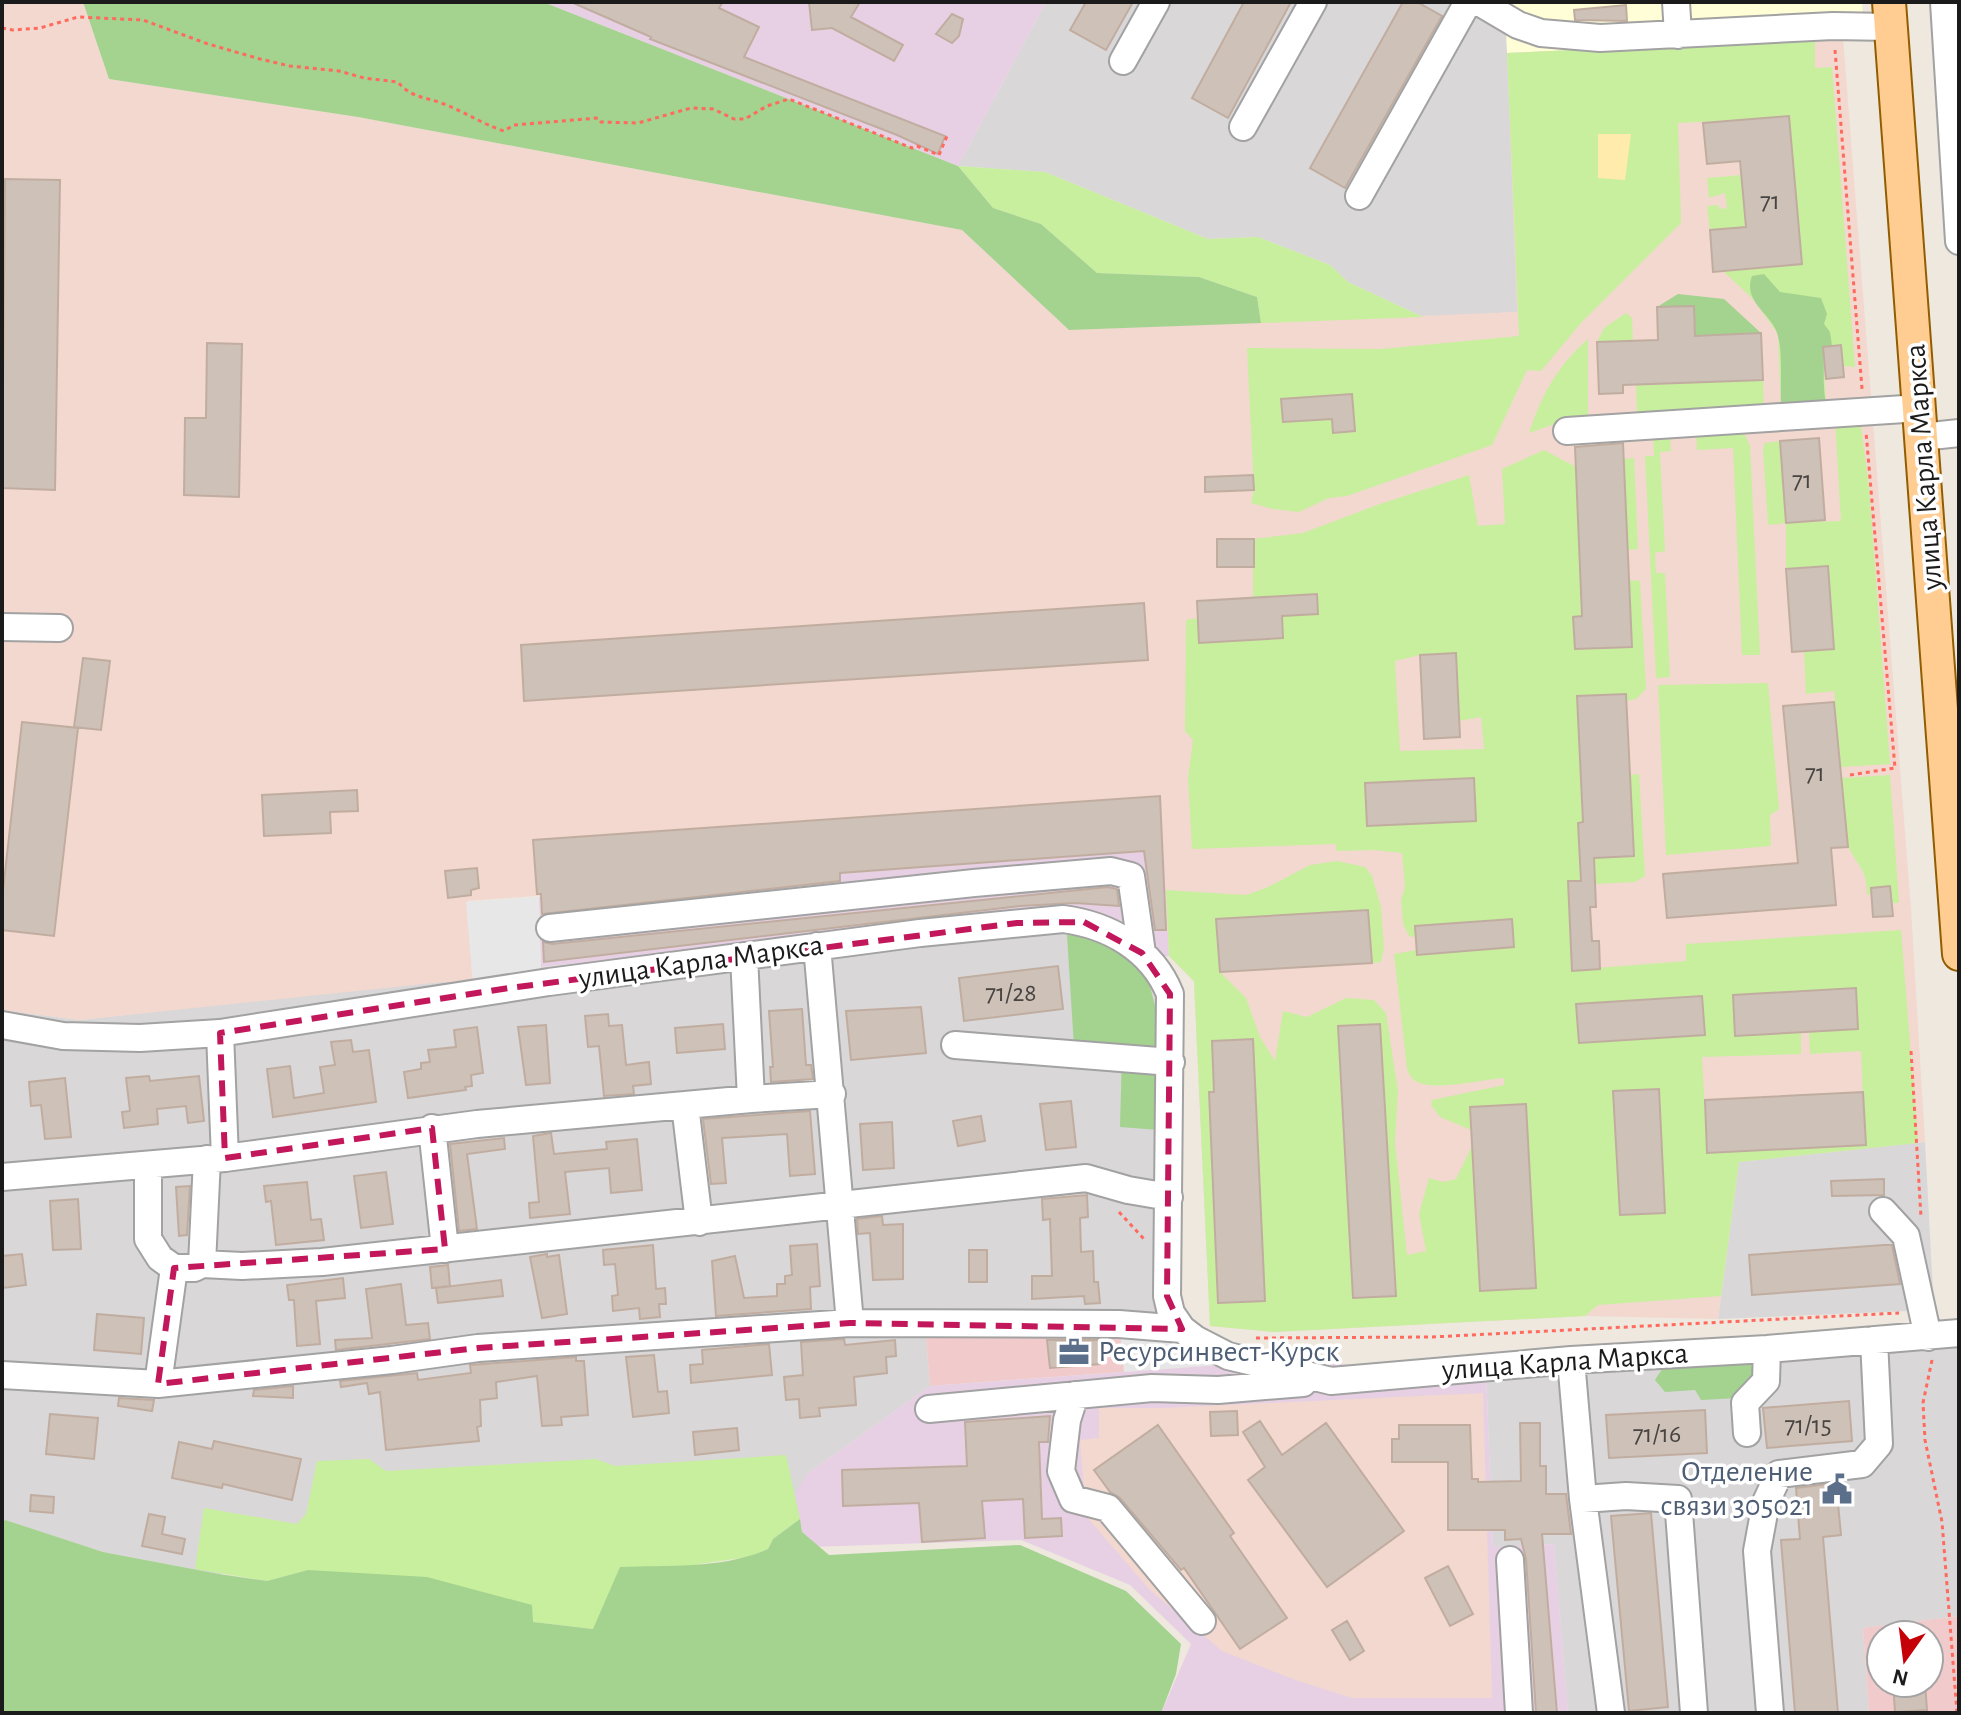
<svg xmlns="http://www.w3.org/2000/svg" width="1961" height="1715" font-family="'Alegreya Sans',sans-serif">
<rect width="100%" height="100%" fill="#eee8df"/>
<path fill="#d9d7d8" d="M1046,2H1505L1518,312L1423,317L1348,282L1330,265L1258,237L1208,239L1045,172L958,166Z
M1085,911L1165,995L1158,1317L924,1314L930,1386L807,1474L800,1519L219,1574L103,1552L5,1521L2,1524V1010L80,1020L570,964Z
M1925,1142L1934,1310L1718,1319L1739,1162Z
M1959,1345V1616L1863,1628L1869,1713H1568L1554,1544L1493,1548L1486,1370Z"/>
<path fill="#f1cbcb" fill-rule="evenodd" d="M924,1314L1159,1332L1219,1365L930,1386Z
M1959,1616V1713H1869L1863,1628ZM1881,1635H1929V1683H1881Z"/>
<path fill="#e8d0e4" d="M543,2H1046L958,166Z
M1164,850L1169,956L1153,957L1085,911L541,967L539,897L845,872Z
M1285,1362L1486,1370L1493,1547L1554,1544L1568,1713H1161L1191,1644L1130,1585L1021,1540L811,1547L802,1532L795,1494L807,1474L930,1386L1219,1365Z"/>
<path fill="#fffed6" d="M1505,2H1862L1863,14L1843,38L1507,53Z"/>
<path fill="#f2d8cf" d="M2,2H83L109,79L358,117L962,230L1069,330L1517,312L1507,53L1843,38L1911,909L1925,1142L1739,1162L1718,1319L1585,1316L1274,1332L1210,1326L1194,982L1169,956L1163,850L467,901L473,986L443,982L80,1020L2,1010Z
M1483,1393L1492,1698H1352L1298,1681L1222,1651L1150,1590L1086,1516L1080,1440L1099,1438V1408H1162Z"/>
<path fill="#c8ef9e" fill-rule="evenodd" d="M1815,39V68L1832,67L1855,367L1843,366L1841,345L1823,347L1826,403L1781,406L1778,334L1753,299L1722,270L1801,263L1789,117L1678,123L1681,223L1581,323L1541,371L1527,370L1492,445L1347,496L1329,498L1299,512L1273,509L1251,503L1254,490L1247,348L1381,349L1519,336L1507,53Z
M958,166L1045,172L1208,239L1258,237L1330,265L1348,282L1423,317L1261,323L1257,297L1199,277L1097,273L1041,224L993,208Z
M1741,175L1746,227L1710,230L1707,206L1719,205V209L1727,208L1725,193L1709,198L1707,178Z
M1626,313L1632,318L1633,341L1597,342L1604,328Z
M1588,339V419L1566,420L1529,433C1541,396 1558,365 1588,339Z
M1763,380L1764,409L1637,416L1636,385Z
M1860,419L1869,487L1890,764L1841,767L1834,691L1806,694L1804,651L1834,649L1828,567L1786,569V523L1768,525L1763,449L1765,443L1780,441L1786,523L1841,521L1835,421Z
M1737,428L1744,433L1750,446L1760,655H1742L1733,448L1697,450L1696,430Z
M1670,433L1671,451L1660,452L1665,551L1655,553L1656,573H1665L1670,677L1656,678L1645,456H1654L1653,434Z
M1544,450L1576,467L1582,616L1573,617L1575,649L1632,647L1629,580L1640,581L1646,689L1636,699L1627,701L1626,694L1577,697L1583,822L1578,823L1580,858L1634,856L1630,775L1639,774L1645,876L1635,882L1595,884L1594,880L1569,881L1572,970L1686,961V944L1901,930L1918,1143L1739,1162L1721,1296L1598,1305L1585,1316L1274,1332L1210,1326L1194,981L1169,956L1166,890L1246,895L1266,888L1310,865L1337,861L1365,867L1372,876L1381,907L1384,948L1381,962L1372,963L1368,910L1217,919L1220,972L1246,998L1260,1037L1275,1061L1283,1011L1307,1017L1346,998L1374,1000L1386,1013L1398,1091L1395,1143L1407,1255L1426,1251L1419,1214L1429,1178L1443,1182L1456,1179L1472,1146L1480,1291L1536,1287L1525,1104L1470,1107L1471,1130L1440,1117L1431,1105L1432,1100L1504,1085V1078C1484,1079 1429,1093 1414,1080C1410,1077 1409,1073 1407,1069L1394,954L1417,950V955L1514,947L1512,919L1415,926V937L1409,936L1403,924L1401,900L1405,887L1402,853L1374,850L1336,851V844L1192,849L1188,778L1193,740L1185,731L1186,620L1198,618L1283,638L1282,616L1318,613L1316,594L1253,598V539L1303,533L1377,505L1469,475L1478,526L1505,524L1502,469ZM1456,653L1459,721L1481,717L1484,749L1400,751L1395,661L1420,655ZM1474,778L1476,821L1365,783H1366ZM1856,988L1858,1029L1809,1032L1810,1054L1861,1051L1865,1145L1707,1152L1702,1057L1801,1054V1033L1735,1036L1733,995ZM1658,1089L1665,1212L1620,1215L1613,1091Z
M1634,458L1638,549L1628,550L1624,459Z
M1768,683L1779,809L1770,815L1771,846L1666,855L1658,685Z
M1890,775L1899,903H1892L1890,886L1871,888V895L1867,894C1867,870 1859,868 1849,848C1843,835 1843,795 1842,778Z
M786,1455L800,1519L773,1539L768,1549L749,1557L699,1564L594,1629L532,1622L309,1570L267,1581L195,1569L204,1508L297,1524L306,1514L317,1461L369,1459L386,1471L596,1459L615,1466Z"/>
<path fill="#a4d28f" d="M83,2H543L958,166L993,208L1041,224L1097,273L1199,277L1257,297L1261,323L1069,330L962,230L358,117L109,79Z
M1764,274L1780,292L1821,298L1827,314L1824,324L1830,332L1832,346L1823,347C1825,367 1822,385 1826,403L1781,406C1780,385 1783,355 1778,336C1773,314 1742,303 1752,276Z
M1678,294L1724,299L1761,333L1695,336L1693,306L1657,307Z
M1078,929L1098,933L1147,974L1158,1018L1159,1130L1120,1127L1122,1053L1074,1047L1067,935Z
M1758,1361L1759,1377L1738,1398L1701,1400L1695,1390L1665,1392L1655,1380L1664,1366Z
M800,1519L802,1532L829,1555L1020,1545L1126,1591L1181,1644L1176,1674L1161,1713H2V1524L5,1520L103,1552L219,1574L267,1581L308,1570L427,1577L532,1605L533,1622L593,1629L620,1567C669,1565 723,1569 768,1549L773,1539Z"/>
<path fill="#ffebab" d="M1598,134H1631L1625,180L1598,178Z"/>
<path fill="#e7e7e7" d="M539,897L541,980L473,986L466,902Z
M1119,1324L1159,1332L1219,1365L1124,1372Z"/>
<path fill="#cec1b8" stroke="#c1ada0" stroke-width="2" d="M571,2H723L719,8L759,27L744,57L945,136L938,154L897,135L650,39L651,37Z
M809,2H860L851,17L903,45L894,61L832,28L812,30Z
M1086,2H1133L1106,50L1070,30Z
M1244,2H1291L1228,118L1192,98Z
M1403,2H1417L1442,16L1345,188L1310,168Z
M1626,5L1627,21L1575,20L1574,10Z
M952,14L963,19L959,36L952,43L936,34Z
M1789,116L1802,264L1713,272L1710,230L1746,227L1740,161L1707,164L1703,123Z
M5,179L60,180L55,490L2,488Z
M1694,306L1695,336L1761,333L1763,380L1623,385V393L1599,394L1597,342L1658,340L1657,307Z
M207,343L242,344L239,497L184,495L185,418H206Z
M1841,345L1844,377L1826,379L1823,347Z
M1352,394L1355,431L1333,433L1332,419L1283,422L1281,399Z
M1819,438L1825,520L1786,523L1780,441Z
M1623,443L1632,647L1575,649L1573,617L1582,616L1575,447Z
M1253,475L1254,490L1205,492V477Z
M1217,539H1254V567H1217Z
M1828,566L1834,649L1792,652L1786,569Z
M1317,594L1318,614L1282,616L1283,638L1199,643L1197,601Z
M1144,603L1148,660L524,701L521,645Z
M1456,653L1460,737L1424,739L1420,655Z
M83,658L110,661L101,730L74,727Z
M1626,694L1634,856L1594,858L1596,907H1590L1592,941H1599L1600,969L1572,971L1568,881H1581L1578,823L1583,822L1577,696Z
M1834,702L1848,847L1831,848L1836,905L1667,918L1663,874L1798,863L1783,706Z
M22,722L78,728L54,936L2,930V899Z
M1474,778L1476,821L1367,826L1365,783Z
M357,790L358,811L330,812L331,833L264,836L262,795Z
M1160,796L1166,930H1155L1144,851L840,873V881L542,914L541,894H537L533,840Z
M477,868L479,888L471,890V895L448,898L445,871Z
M1890,886L1893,916L1873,917L1871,888Z
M1108,887L1117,889L1119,906L1075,903L1020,906L544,962L543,942L552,944Z
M1368,910L1372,963L1220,972L1216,919Z
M1512,919L1514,947L1417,955L1415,926Z
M1058,966L1063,1009L964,1021L959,978Z
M1856,988L1858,1029L1735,1036L1733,995Z
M1702,996L1705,1035L1579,1043L1576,1004Z
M921,1007L926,1053L851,1060L846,1011Z
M802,1009L806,1065H811L813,1079L771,1082L770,1067H773L769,1011Z
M608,1014L609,1026L622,1025L626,1065L649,1062L651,1084L633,1086L634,1094L604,1096L599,1046L588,1047L585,1016Z
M723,1024L725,1049L677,1053L675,1028Z
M1380,1024L1396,1296L1353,1298L1338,1026Z
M546,1025L550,1083L526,1085L518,1027Z
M477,1027L483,1073L471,1075L472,1086L465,1087L466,1090L408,1098L404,1072L421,1069V1063L430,1062L428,1050L456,1047L454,1030Z
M1253,1039L1265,1301L1218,1303L1209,1092H1214L1212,1041Z
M351,1040L353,1052L369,1050L376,1102L273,1117L267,1069L290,1066L294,1098L324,1093L320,1067L335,1065L331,1042Z
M149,1076L150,1081L199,1076L204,1121L188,1123L186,1106L157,1109L158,1124L124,1128L122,1112L130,1111L126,1078Z
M65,1078L71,1137L45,1139L41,1105L31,1106L29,1082Z
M1659,1089L1665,1213L1620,1215L1613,1091Z
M1863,1092L1866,1145L1707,1153L1705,1100Z
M1071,1101L1076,1147L1046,1150L1040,1104Z
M1526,1104L1536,1288L1480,1291L1470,1107Z
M810,1111L815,1174L790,1176L787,1134L722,1138L726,1183L711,1184L703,1119Z
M981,1116L985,1141L958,1146L953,1121Z
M892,1122L894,1168L863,1170L860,1124Z
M551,1133L554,1154L607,1149L606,1142L637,1139L642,1190L611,1193L609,1168L565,1172L570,1214L530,1218L529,1203L539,1202L533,1136Z
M504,1138L505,1149L467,1154L477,1229L459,1231L450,1144Z
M386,1172L393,1224L361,1228L354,1176Z
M1884,1179V1195L1832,1196L1831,1181Z
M307,1182L311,1220L321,1219L324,1240L276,1245L271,1201L266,1202L264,1186Z
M190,1186L187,1235L179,1236L176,1187Z
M1087,1195L1088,1217L1080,1218L1081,1252L1093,1251L1094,1282H1098L1100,1303L1085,1304L1084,1296L1032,1299V1276H1052L1050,1219L1043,1220L1042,1199Z
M78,1199L81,1249L53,1250L50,1201Z
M882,1216L883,1225L903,1224V1279L873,1280L870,1233L858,1234L857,1219Z
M817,1244L820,1286L810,1287L811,1309L716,1316L712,1261L735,1256L744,1298L777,1296V1284H785V1276L792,1275L790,1246Z
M653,1245L656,1289L665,1288L666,1304H659L660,1317L640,1319L639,1308L613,1311L612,1296L618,1295L615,1264L604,1265L603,1250Z
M1884,1245H1892L1900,1284L1752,1295L1749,1255Z
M969,1250H987V1282H969Z
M22,1254L26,1285L2,1288V1256Z
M547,1254V1257L559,1255L567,1314L542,1318L530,1257Z
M448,1265L450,1286L432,1288L430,1267Z
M343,1278L345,1298L316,1301L320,1344L297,1346L294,1300H289L287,1285Z
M501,1280L503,1296L438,1303L436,1288Z
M401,1284L406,1325L428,1323L430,1339L336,1350L335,1340L372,1338L366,1289Z
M97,1314L144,1318L141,1354L94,1350Z
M844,1339L845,1345L895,1340L896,1356L886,1357L887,1373L854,1377L856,1405L819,1408L820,1416L800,1418L799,1399L786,1400L784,1377L803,1375L801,1342Z
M1047,1340H1098L1100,1364L1050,1368Z
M769,1344L772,1375L691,1383L690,1365L703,1364L702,1350Z
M654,1355L658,1392L667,1391L669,1413L633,1417L626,1357Z
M576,1357V1361H584L588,1415L561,1417L562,1425L542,1426L537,1376L496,1382L497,1398L480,1400L481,1426L477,1427L479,1441L386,1450L380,1392L369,1394L367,1383L341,1387L340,1381L417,1373L418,1380L471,1373L470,1365Z
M293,1386V1398L253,1396L254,1390Z
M119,1398L154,1400L152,1411L118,1406Z
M1849,1401L1852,1441L1767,1448L1763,1408Z
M1705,1410L1707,1453L1609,1458L1606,1415Z
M1237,1411L1238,1435L1211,1436L1210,1412Z
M50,1414L98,1418L94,1459L46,1454Z
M1050,1416L1048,1442H1039L1042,1519L1061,1518L1062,1536L1025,1538L1023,1499L982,1501L985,1538L922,1542L919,1503L843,1506L842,1470L967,1466L965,1422Z
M1260,1421L1282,1455L1326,1423L1404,1531L1327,1587L1248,1480L1265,1467L1243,1432Z
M1520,1423H1540V1466H1546V1494H1566L1571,1534H1542L1557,1713H1536L1526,1559L1521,1539L1505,1540V1530H1448V1462H1392V1439H1399V1425H1470L1472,1479H1478V1482L1521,1481Z
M1158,1425L1234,1533L1230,1536L1287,1618L1240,1649L1184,1568L1181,1570L1120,1498L1110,1492L1094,1470Z
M737,1428L739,1450L695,1455L693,1432Z
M214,1441L301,1459L292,1500L223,1484L222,1488L172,1478L179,1442L212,1449Z
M1836,1483L1841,1535L1823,1537L1838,1713H1795L1781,1540L1800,1539L1796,1488Z
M31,1495L54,1497L53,1513L30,1511Z
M1651,1513L1668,1707L1629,1711L1611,1516Z
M149,1514L165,1517L162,1534L185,1539L182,1554L142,1546Z
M1448,1566L1473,1614L1450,1626L1425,1578Z
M1347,1621L1364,1651L1350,1660L1332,1630Z
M1893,1683H1925L1927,1710L1895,1712Z"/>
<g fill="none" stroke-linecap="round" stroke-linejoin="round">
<g stroke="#a2a2a2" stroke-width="30">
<path id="minor" d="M1479,2L1518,25L1541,33L1600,38L1833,26L1891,27
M1676,2L1678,35
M1944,2L1959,241
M1123,61L1156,2
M1243,127L1313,2
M1359,196L1468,2
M1567,431L1920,408
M1922,437L1959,433
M2,627L59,628
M550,928L974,883L1111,871L1131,876L1142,953
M817,946L850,1323
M744,956L751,1099
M2,1025L63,1036L140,1038L220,1033L549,982L920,933L1063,919C1109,925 1152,949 1170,994L1167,1296L1171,1313L1182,1329L1195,1339L1228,1356L1331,1381L1571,1360L1767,1349L1959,1333
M220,1033L225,1158
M955,1045L1171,1062
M685,1105L699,1222
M432,1128L445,1249
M148,1165V1239L160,1258L174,1268
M2,1177L225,1158L477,1124L751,1099L832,1094
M1883,1211L1906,1236L1928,1337
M202,1264L242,1266L322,1262L1086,1178L1128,1190L1169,1197
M1571,1360L1583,1499L1611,1713
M2,1375L158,1384L392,1360L478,1348L850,1323L1119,1324L1182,1329
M158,1384L174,1268H194L202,1264L207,1159
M1075,1395L1067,1420L1061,1471L1073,1499L1108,1508L1202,1621
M929,1409L1152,1388L1218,1390L1303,1383
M1747,1433L1745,1403L1766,1381L1767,1349
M1583,1499L1626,1496L1678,1499L1694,1713
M1510,1560L1519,1713
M1770,1713L1757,1551L1766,1502L1779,1474L1862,1464L1879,1444L1874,1340"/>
</g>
<g stroke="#915d00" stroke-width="36">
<path id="major" d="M1889,2L1959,954"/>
</g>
<path stroke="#ff6a5e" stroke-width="3" stroke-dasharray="4 4" stroke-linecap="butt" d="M2,28L13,30L40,28L78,17L143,20L208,44L260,59L290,66L339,71L364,78L398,82C411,98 426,97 444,104C465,112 482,124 504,131L514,125L598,118L601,122L638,123L691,108L713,109L734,119H745L767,106L789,99L912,148L917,146L939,155L947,136L945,135
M1835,50L1862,389
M1850,775L1895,768L1866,432
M1911,1051L1921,1217
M1119,1212L1144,1239
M1256,1338L1432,1337L1899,1313
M1932,1360L1923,1403L1925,1440L1942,1522L1957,1713"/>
<use href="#minor" stroke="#fff" stroke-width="26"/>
<use href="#major" stroke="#ffcd92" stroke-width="32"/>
</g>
<path fill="none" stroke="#c2185b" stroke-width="6" stroke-dasharray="16 10" stroke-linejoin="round" d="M1084,922L1142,953L1170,994L1167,1296L1182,1329L850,1323L478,1348L158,1384L174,1268L445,1249L432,1128L225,1158L220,1033L509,988L1017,923Z"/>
<defs>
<g id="office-bare" transform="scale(2.4)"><path d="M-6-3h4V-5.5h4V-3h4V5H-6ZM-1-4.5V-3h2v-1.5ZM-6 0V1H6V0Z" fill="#5c6f8a" stroke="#fff" stroke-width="2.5" paint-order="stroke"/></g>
<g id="civic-bare" transform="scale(2.4)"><path d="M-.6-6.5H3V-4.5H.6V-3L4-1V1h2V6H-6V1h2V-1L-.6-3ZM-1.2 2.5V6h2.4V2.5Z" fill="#5c6f8a" stroke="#fff" stroke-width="2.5" paint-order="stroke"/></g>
</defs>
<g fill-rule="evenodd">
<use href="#office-bare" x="1074" y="1352"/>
<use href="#civic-bare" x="1837" y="1489"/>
</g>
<g text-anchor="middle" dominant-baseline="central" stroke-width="7" stroke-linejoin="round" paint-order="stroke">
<g font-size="26" fill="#484442">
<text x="1770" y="201">71</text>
<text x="1802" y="480">71</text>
<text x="1815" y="773">71</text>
<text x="1011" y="993">71/28</text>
<text x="1808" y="1425">71/15</text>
<text x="1657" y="1434">71/16</text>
</g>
<g font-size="30" fill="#1b1b1b" stroke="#fff">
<text transform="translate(1924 467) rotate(-94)">улица Карла Маркса</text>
<text transform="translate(701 962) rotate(-8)">улица Карла Маркса</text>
<text transform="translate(1565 1362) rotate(-4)">улица Карла Маркса</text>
</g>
<g font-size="30" fill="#4e5e75" stroke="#fff" text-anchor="start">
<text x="1098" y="1352">Ресурсинвест-Курск</text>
<text x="1813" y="1472" text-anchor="end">Отделение<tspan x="1813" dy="34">связи 305021</tspan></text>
</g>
</g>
<rect width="1961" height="1715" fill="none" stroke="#1b1b1b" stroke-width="8"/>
<g transform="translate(1905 1659) rotate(194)"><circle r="38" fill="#ffffff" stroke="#a4a4a4" stroke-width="2"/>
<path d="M0-6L14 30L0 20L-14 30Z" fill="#c50006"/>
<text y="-12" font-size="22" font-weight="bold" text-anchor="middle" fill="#1b1b1b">N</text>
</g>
</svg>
